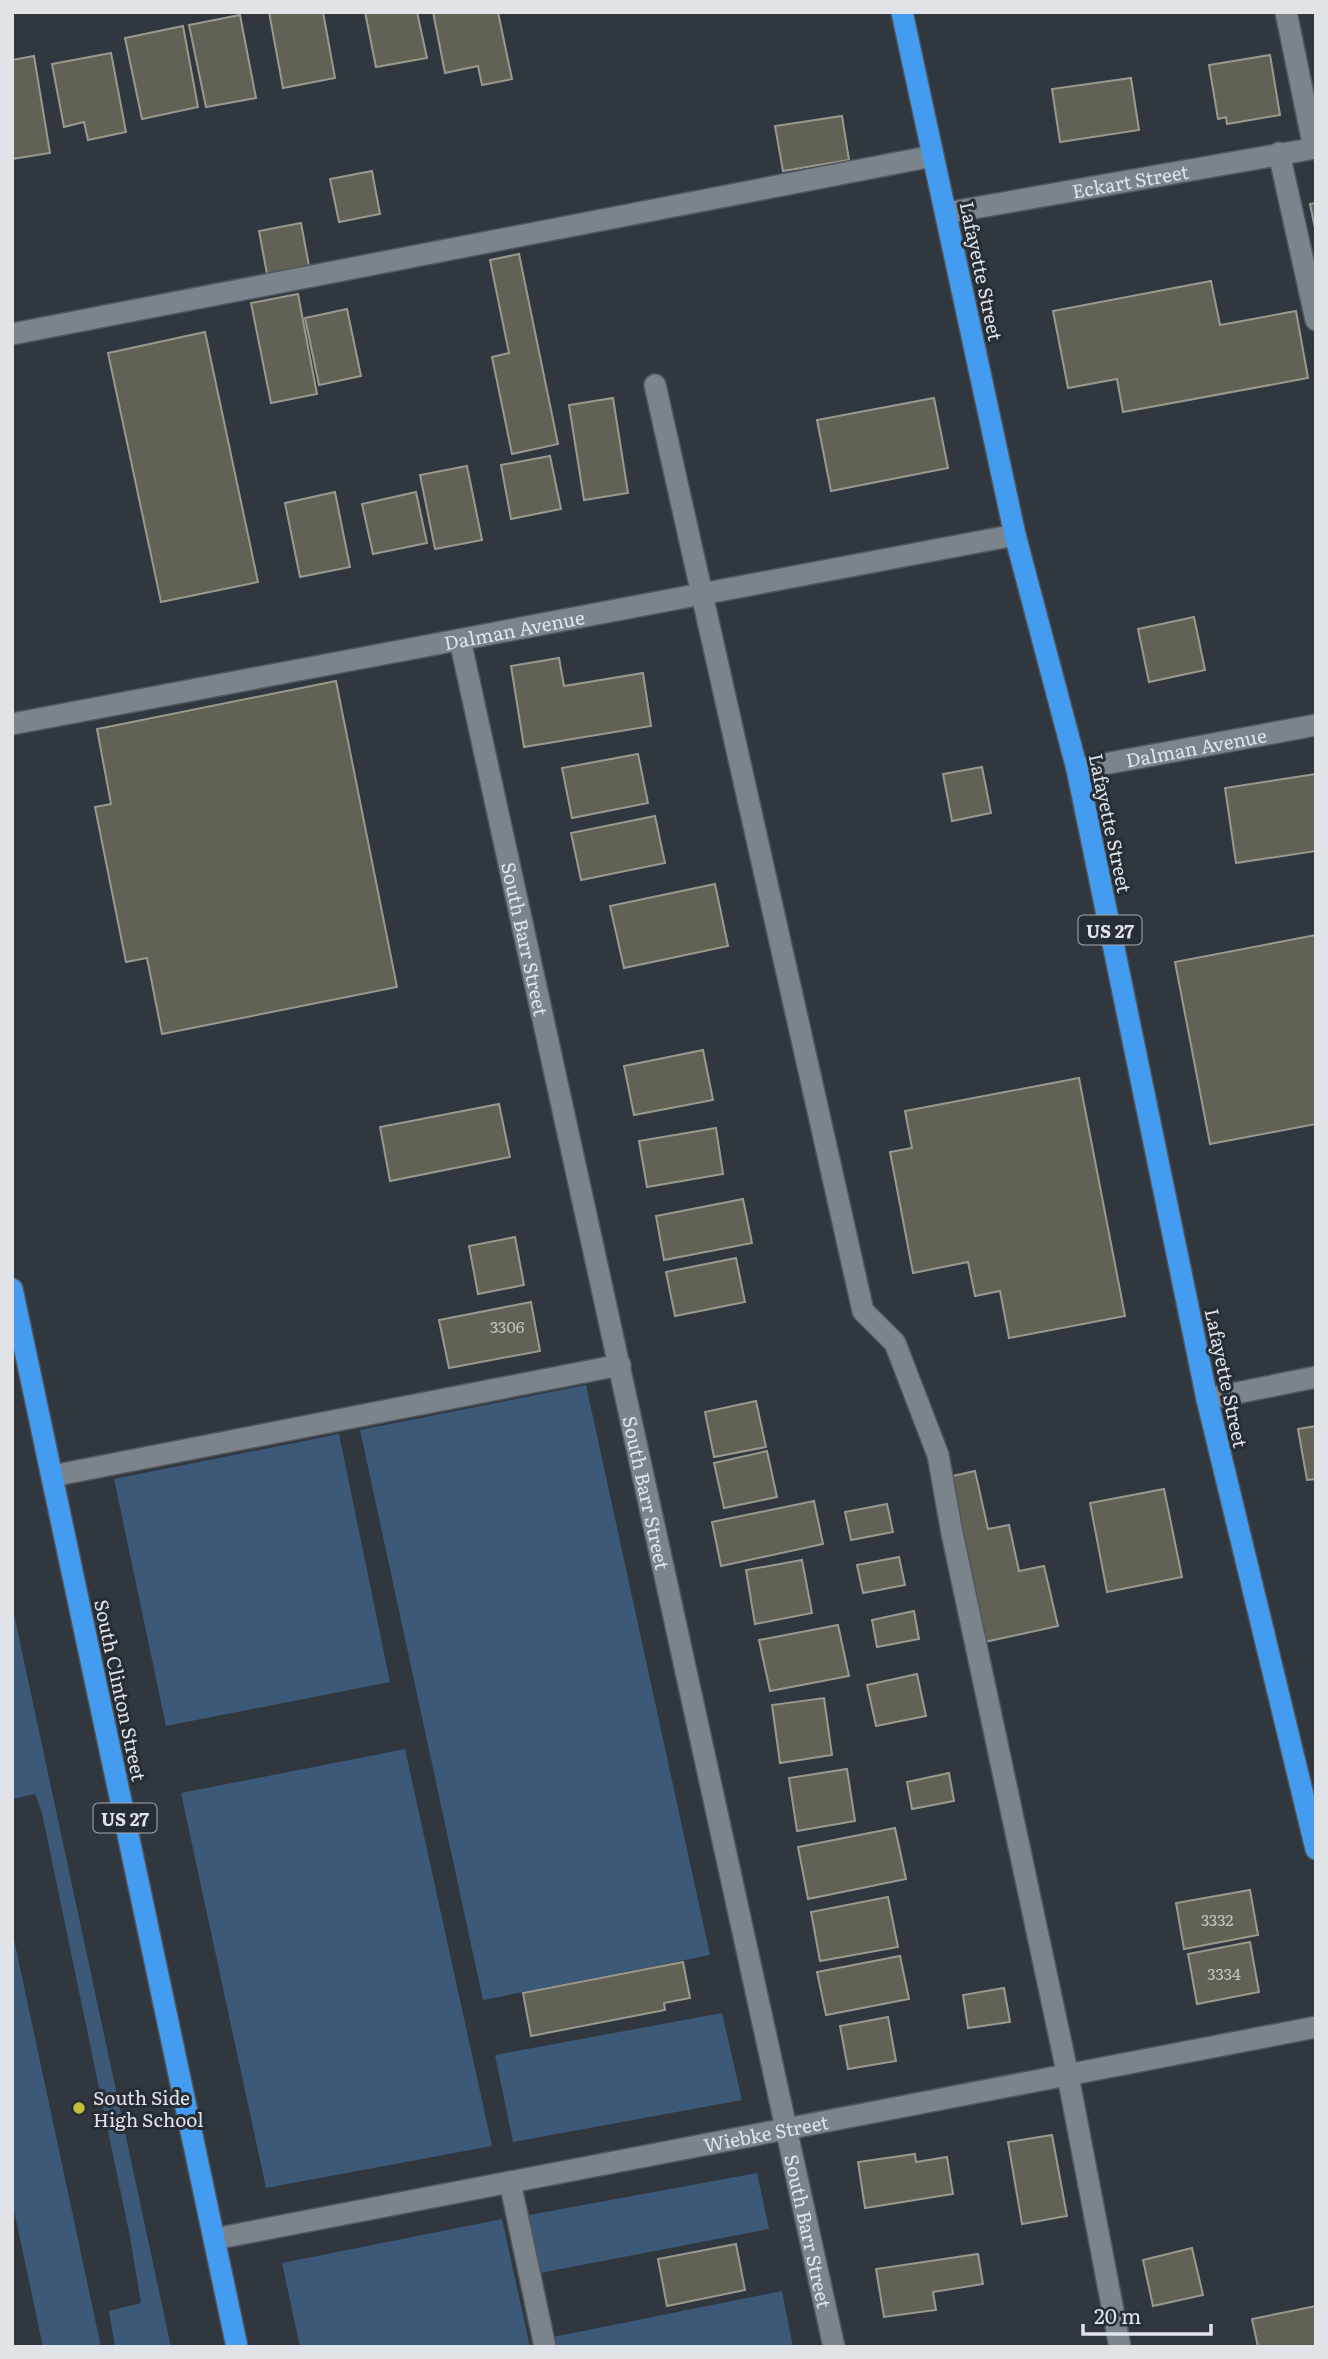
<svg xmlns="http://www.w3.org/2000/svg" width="1328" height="2359" font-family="Literata,serif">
<rect width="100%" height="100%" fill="#30373f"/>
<path fill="#3c5977" d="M586,1385L710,1955L483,2000L360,1430Z
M339,1434L390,1682L166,1726L114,1479Z
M12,1606V1605L171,2347H115L109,2311L141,2303L130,2237L42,1813L35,1794L12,1799Z
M405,1749L492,2146L266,2188L181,1793Z
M12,1930L101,2347H43L12,2201Z
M722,2013L742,2100L513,2142L495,2055Z
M757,2173L769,2229L540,2273L529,2215Z
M502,2219L530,2347H300L282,2263Z
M782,2291L793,2347H555L553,2337Z"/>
<path fill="#616156" stroke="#9a998e" stroke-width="2" d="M269,12H323L335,78L283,88Z
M365,12H417L427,58L376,67Z
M433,12H498L512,79L482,85L478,66L445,73Z
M240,15L256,98L206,107L189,25Z
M183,26L198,107L142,119L125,38Z
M111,53L126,132L88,140L84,122L64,127L52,64Z
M1270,55L1280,115L1227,124L1226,117L1218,119L1209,65Z
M34,56L50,153L12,159V60Z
M1131,78L1139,130L1060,142L1052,89Z
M842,116L849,160L783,171L775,126Z
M372,171L380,214L339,222L330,179Z
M1316,203V233L1310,204Z
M301,223L309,266L267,274L259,231Z
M519,254L558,444L512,454L492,357L509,353L490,260Z
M1211,281L1220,325L1296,311L1308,378L1123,412L1117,379L1068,388L1053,311Z
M298,294L317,394L271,403L251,303Z
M347,309L361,376L319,385L305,318Z
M205,332L258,582L161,602L108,353Z
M613,398L628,493L584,500L569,405Z
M934,398L948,468L831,491L817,420Z
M550,456L561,509L511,519L501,465Z
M467,466L482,540L435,549L420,475Z
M335,492L350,567L300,577L285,503Z
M416,492L427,543L373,554L362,504Z
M1194,617L1205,670L1149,682L1138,629Z
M559,658L564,686L643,673L651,726L524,747L511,666Z
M336,681L397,987L162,1034L147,958L126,962L95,807L111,804L97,729Z
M638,754L648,803L572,818L562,768Z
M982,767L991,813L952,821L943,774Z
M1316,774V851L1236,863L1225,788Z
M655,816L665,863L581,880L571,833Z
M715,884L728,946L624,968L610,906Z
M1316,935V1124L1210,1144L1175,962Z
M703,1050L713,1100L634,1115L624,1066Z
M1079,1078L1125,1316L1009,1338L1000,1291L975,1296L968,1262L913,1273L890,1152L912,1148L905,1111Z
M499,1104L510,1157L390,1181L380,1127Z
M716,1128L723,1174L647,1187L639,1141Z
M743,1199L752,1243L664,1260L656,1216Z
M515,1237L524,1285L478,1294L469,1246Z
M736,1258L745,1302L675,1316L666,1272Z
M531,1302L540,1351L449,1368L439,1320Z
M756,1401L766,1447L714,1457L705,1412Z
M1316,1426V1479L1307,1480L1298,1429Z
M767,1451L777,1497L724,1508L714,1463Z
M975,1471L988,1529L1009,1525L1019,1571L1044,1566L1058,1626L980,1643L944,1478Z
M1164,1489L1182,1577L1107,1592L1090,1503Z
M814,1501L823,1544L721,1566L712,1522Z
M887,1504L893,1532L851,1540L845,1512Z
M899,1557L905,1585L863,1593L857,1565Z
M802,1560L812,1613L755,1624L746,1570Z
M914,1611L919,1639L877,1647L872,1620Z
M838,1625L849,1676L770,1691L759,1640Z
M917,1674L926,1716L876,1726L867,1685Z
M824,1698L832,1755L780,1763L772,1705Z
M847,1769L855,1821L797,1831L789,1778Z
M949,1773L954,1801L912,1809L907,1782Z
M895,1828L906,1879L808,1899L798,1847Z
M1250,1890L1258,1935L1184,1949L1176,1903Z
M888,1897L898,1947L820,1961L811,1912Z
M1250,1942L1259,1992L1197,2004L1188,1954Z
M900,1956L909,1999L826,2015L817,1972Z
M683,1962L690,1998L664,2003L665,2010L531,2036L523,1993Z
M1004,1988L1010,2022L968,2028L963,1995Z
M888,2017L896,2061L848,2069L840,2026Z
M1052,2135L1067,2216L1022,2224L1008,2142Z
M915,2154L916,2162L947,2157L953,2194L865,2208L858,2162Z
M736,2244L745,2290L667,2306L658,2259Z
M1192,2248L1203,2295L1153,2306L1143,2260Z
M978,2254L983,2284L933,2292L936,2310L884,2317L876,2269Z
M1316,2306V2347H1258L1252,2319Z"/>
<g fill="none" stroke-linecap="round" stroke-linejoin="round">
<g stroke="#50565c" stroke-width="24">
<g id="minor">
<path d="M1286,12L1314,148"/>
<path d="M1279,153L1316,320"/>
<path id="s1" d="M946,213L1316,148"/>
<path d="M12,334L933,156"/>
<path d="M655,385L863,1311L895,1343L938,1455L952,1533L1068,2076L1120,2347"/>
<path id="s2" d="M460,640L834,2347"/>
<path id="s3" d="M12,724L1015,535"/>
<path id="s4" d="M1077,769L1316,725"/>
<path d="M1207,1399L1316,1377"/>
<path d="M52,1476L620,1365"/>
<path d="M510,2182L545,2347"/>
<path id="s5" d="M214,2239L1316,2027"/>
</g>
</g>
<g stroke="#50565c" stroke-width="24">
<path id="highway" d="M902,12L1015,535L1077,769L1207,1399L1316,1849
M12,1289L237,2347"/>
</g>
<use href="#minor" stroke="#7b838b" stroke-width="21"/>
<use href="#highway" stroke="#439cef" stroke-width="21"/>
</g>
<circle fill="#c6bc3c" stroke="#262d34" stroke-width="2.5" cx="79" cy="2108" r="7"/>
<g text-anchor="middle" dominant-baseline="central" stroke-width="6" stroke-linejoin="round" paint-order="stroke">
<g font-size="16" fill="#c0c3c4">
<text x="507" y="1326">3306</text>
<text x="1217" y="1919">3332</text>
<text x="1224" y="1973">3334</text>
</g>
<g fill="#262d34" stroke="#a8adb3" stroke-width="2">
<rect x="1078.5" y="915.5" width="63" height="29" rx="5"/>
<rect x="93.5" y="1803.5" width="63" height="29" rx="5"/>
</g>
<g font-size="18" font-weight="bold" fill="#e0e4e9">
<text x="1110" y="930">US 27</text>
<text x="125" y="1818">US 27</text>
</g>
<g font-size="19" fill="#e0e4e9" stroke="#262d34">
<text stroke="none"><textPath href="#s1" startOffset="187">Eckart Street</textPath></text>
<text transform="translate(982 271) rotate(78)">Lafayette Street</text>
<text stroke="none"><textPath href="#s3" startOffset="511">Dalman Avenue</textPath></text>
<text stroke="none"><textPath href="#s4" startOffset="121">Dalman Avenue</textPath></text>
<text transform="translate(1111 823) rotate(78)">Lafayette Street</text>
<text stroke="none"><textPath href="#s2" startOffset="306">South Barr Street</textPath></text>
<text transform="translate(1227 1378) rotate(78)">Lafayette Street</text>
<text stroke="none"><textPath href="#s2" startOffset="873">South Barr Street</textPath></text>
<text transform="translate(121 1690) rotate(78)">South Clinton Street</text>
<text stroke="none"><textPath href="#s5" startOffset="562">Wiebke Street</textPath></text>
<text stroke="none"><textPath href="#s2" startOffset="1629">South Barr Street</textPath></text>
</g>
<g font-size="19" fill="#e0e4e9" stroke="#262d34" text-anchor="start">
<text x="93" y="2097">South Side<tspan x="93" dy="22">High School</tspan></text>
</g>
</g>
<rect width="1328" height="2359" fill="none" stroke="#e0e4e9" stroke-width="28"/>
<path d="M1083 2324v10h128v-10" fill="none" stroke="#e0e4e9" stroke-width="3.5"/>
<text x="1094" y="2324" font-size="21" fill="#e0e4e9" stroke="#262d34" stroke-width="5" paint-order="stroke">20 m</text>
</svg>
